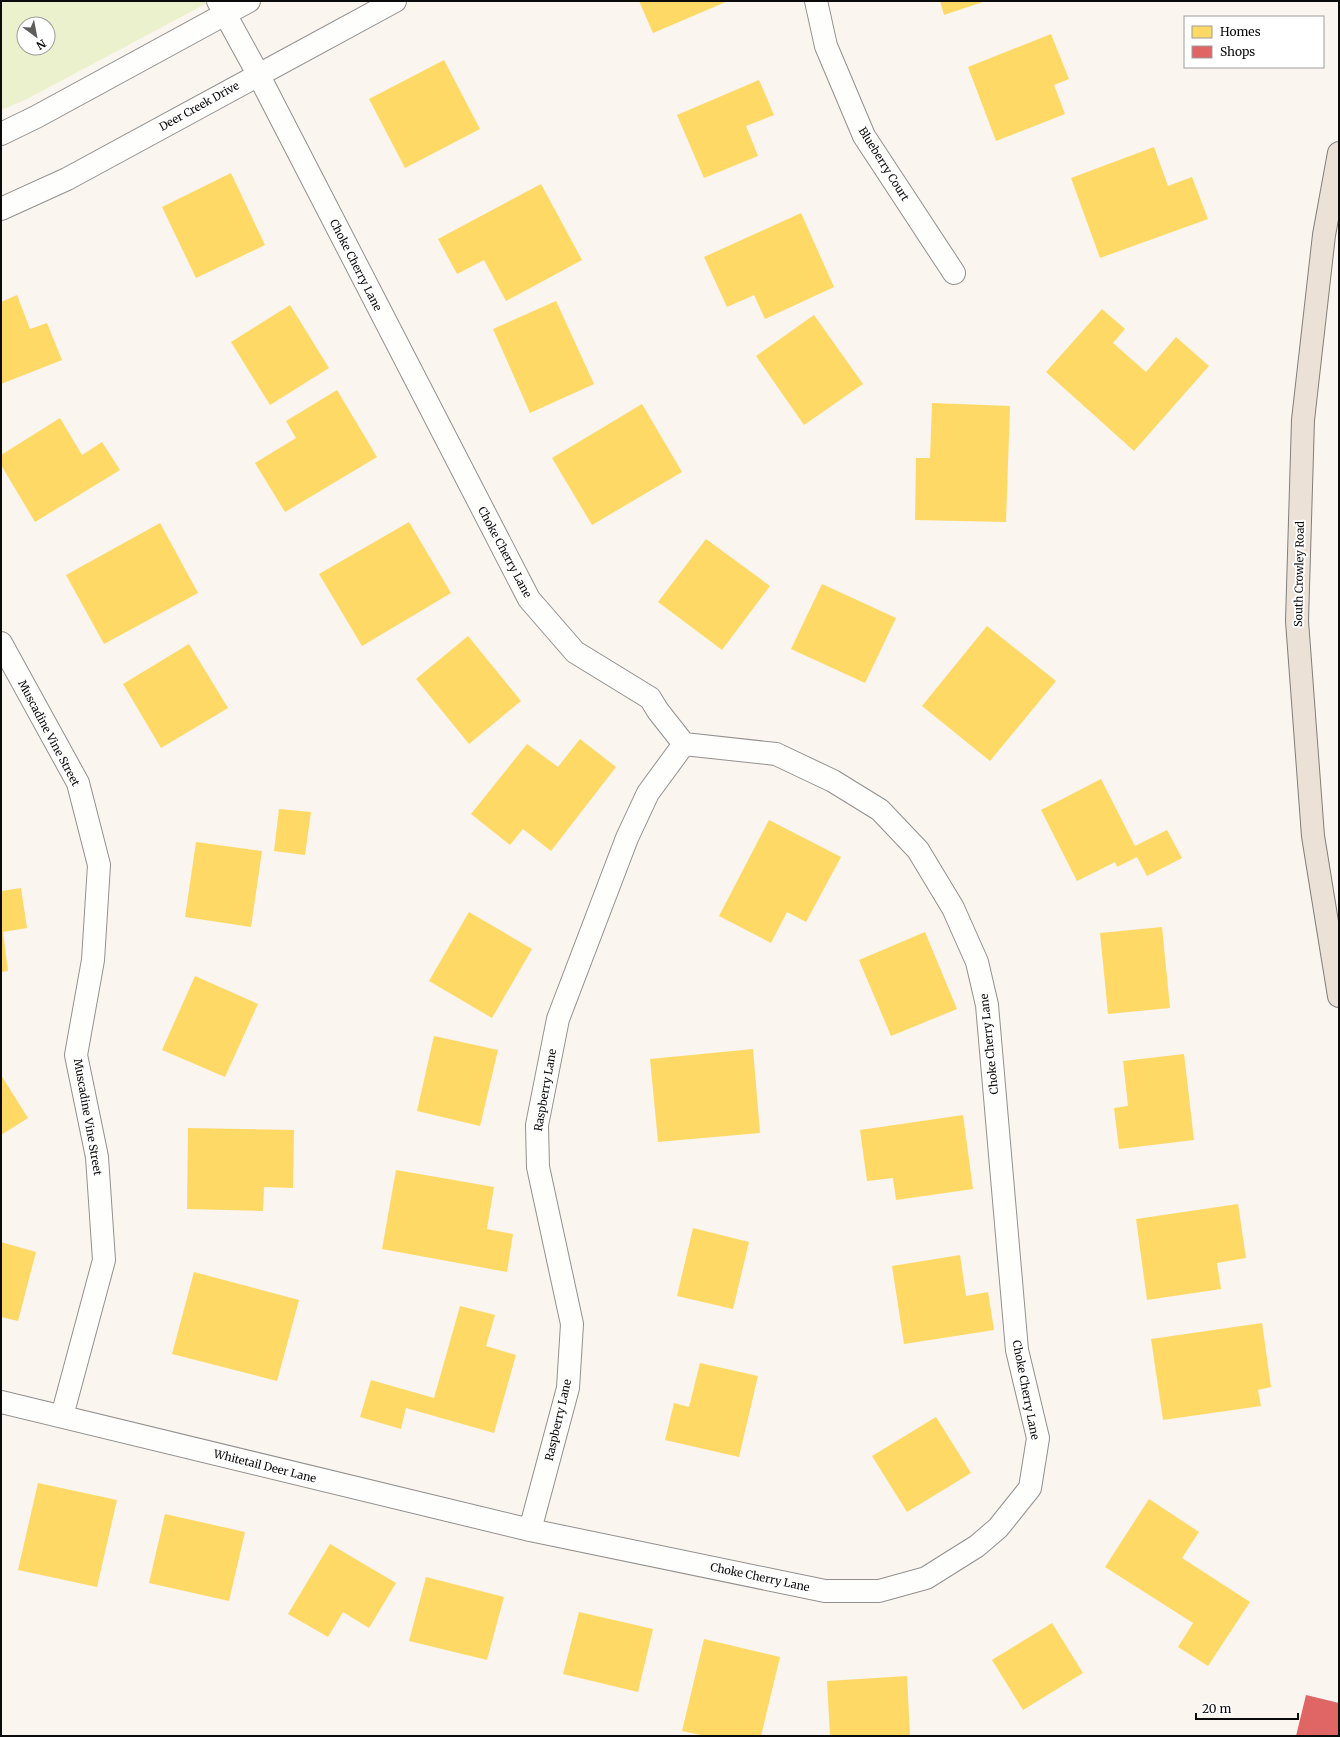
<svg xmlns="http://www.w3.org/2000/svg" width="1340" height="1737" font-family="Merriweather,serif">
<rect width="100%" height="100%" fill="#faf5ef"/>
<path fill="#ebf1cc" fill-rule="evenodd" d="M1,1H211L25,100L1,110ZM24,24H48V48H24Z"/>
<path fill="#ffd966" d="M639,1H728L653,33Z
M940,1H986L944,15Z
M1051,34L1069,79L1054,85L1065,114L996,141L968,67Z
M444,60L480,129L405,168L369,99Z
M759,80L774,115L746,126L758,156L704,178L677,115Z
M1154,147L1168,186L1192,177L1208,219L1100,258L1071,178Z
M231,173L265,245L196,278L162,207Z
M541,184L582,260L506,301L484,260L457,274L438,239Z
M801,213L834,287L765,319L754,295L727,307L704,257Z
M17,295L30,329L47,323L62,360L1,384V302Z
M556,301L594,384L530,413L493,329Z
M290,305L329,368L270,405L231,342Z
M1102,309L1125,329L1113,343L1146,372L1176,337L1209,366L1134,451L1046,372Z
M814,315L863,384L804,425L756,356Z
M337,390L377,457L285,512L255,463L296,438L286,421Z
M932,403L1010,406L1006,522L915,520L916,458H930Z
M642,404L682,472L592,525L552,458Z
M60,418L82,455L102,442L120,470L35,522L1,465V455Z
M409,522L451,593L362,646L319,574Z
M160,523L198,593L104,644L66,575Z
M706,539L770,586L722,650L658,602Z
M822,584L896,618L865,683L791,649Z
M987,626L1056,681L990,761L922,706Z
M468,636L521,701L469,744L416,679Z
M189,644L228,708L161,748L123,684Z
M580,739L616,767L551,851L523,829L510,845L471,814L527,744L558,767Z
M1101,779L1135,846L1167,830L1182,858L1147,876L1137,857L1117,867L1115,862L1077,881L1041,810Z
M279,809L311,812L305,855L274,851Z
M769,820L841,857L806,922L787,912L771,943L719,916Z
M196,842L262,851L251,927L185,917Z
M21,888L27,928L3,932L8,971L1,972V891Z
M469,912L532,949L492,1018L429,981Z
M1162,927L1170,1008L1108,1014L1100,933Z
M925,932L957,1009L891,1036L859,960Z
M195,976L258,1004L225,1077L162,1050Z
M434,1036L498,1050L480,1126L417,1111Z
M753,1049L760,1133L658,1142L650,1059Z
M1184,1054L1194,1140L1119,1149L1114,1108L1128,1106L1123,1061Z
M1,1075L28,1118L1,1135Z
M963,1115L973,1189L896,1200L893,1178L867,1181L860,1130Z
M188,1128L294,1130L293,1188L264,1187L263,1211L187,1209Z
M396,1170L494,1187L487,1229L513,1234L507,1272L382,1249Z
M1238,1204L1246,1258L1217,1263L1221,1289L1147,1300L1136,1219Z
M693,1228L749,1242L733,1309L677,1296Z
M1,1242L36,1252L18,1321L1,1317Z
M960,1255L966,1296L988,1292L994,1330L904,1344L892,1266Z
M194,1272L299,1300L277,1381L172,1354Z
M460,1306L495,1315L486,1346L516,1355L494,1433L406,1408L401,1429L360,1417L371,1380L434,1398Z
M1262,1323L1271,1387L1258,1390L1261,1406L1163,1420L1151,1339Z
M700,1363L758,1376L739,1457L665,1440L674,1403L689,1407Z
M936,1417L971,1473L907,1512L872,1456Z
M38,1483L117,1500L97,1587L18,1570Z
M1149,1499L1199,1532L1182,1558L1250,1602L1208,1666L1178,1647L1193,1623L1105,1567Z
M165,1514L245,1532L229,1601L149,1583Z
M330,1544L396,1583L369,1628L343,1612L328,1637L288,1614Z
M426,1577L504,1597L487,1660L409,1641Z
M579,1612L653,1629L638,1692L563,1674Z
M1052,1623L1083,1673L1023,1710L992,1660Z
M704,1639L780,1657L761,1736H705L682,1731Z
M907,1676L910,1736H830L827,1681Z"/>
<path fill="#e06666" d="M1306,1695L1339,1703V1736H1296Z"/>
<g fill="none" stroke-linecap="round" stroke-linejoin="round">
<g stroke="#93908e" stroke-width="24">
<path id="minor" d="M816,1L826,46L864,136L954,273
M1,134L36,117L249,1
M1,209L67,179L395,1
M1,643L78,783L99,865L93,960L76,1055L97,1157L104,1260L62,1416
M1,1402L530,1530L825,1591H879L926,1578L977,1546L998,1528L1030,1488L1038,1438L1017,1350L987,1005L977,962L953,908L918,850L880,810L833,781L776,754L684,744L658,711L650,698L575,652L529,599L258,74L218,1
M530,1530L568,1388L572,1324L538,1167L537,1125L558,1019L627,838L648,793L684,744"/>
</g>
<g stroke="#807e7b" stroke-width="24">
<path id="major" d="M1339,153L1324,235L1303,420L1297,621L1313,836L1339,996"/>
</g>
<use href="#minor" stroke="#fefefd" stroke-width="22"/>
<use href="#major" stroke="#ece1d6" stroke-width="22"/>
</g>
<g text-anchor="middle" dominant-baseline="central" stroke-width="4" stroke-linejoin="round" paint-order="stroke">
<g font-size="11" fill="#0b0b0b" stroke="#fff">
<text transform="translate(199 106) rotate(-29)">Deer Creek Drive</text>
<text transform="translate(884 164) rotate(58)">Blueberry Court</text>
<text transform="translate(356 265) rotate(63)">Choke Cherry Lane</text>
<text transform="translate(505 552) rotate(62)">Choke Cherry Lane</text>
<text transform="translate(1299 574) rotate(-89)">South Crowley Road</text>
<text transform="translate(49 733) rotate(62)">Muscadine Vine Street</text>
<text transform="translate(989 1044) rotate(-96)">Choke Cherry Lane</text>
<text transform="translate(545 1090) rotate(-80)">Raspberry Lane</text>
<text transform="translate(88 1117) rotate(80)">Muscadine Vine Street</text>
<text transform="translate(1026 1390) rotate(79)">Choke Cherry Lane</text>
<text transform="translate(558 1420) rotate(-77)">Raspberry Lane</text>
<text transform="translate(265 1466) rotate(14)">Whitetail Deer Lane</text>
<text transform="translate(760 1577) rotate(12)">Choke Cherry Lane</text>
</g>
</g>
<rect width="1340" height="1737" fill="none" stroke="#0b0b0b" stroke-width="4"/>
<rect x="1184" y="16" width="140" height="52" fill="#ffffff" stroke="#9d9d9d"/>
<rect x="1192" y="26" width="20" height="12" fill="#ffd966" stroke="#9d9d9d"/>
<text x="1220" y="36" font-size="12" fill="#0b0b0b">Homes</text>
<rect x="1192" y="46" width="20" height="12" fill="#e06666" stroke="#9d9d9d"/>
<text x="1220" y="56" font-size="12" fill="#0b0b0b">Shops</text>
<g transform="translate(36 36) rotate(148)"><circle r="19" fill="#ffffff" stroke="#9d9d9d"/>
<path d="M0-3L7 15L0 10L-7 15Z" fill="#5f5d5b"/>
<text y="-6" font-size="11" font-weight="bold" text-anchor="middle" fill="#0b0b0b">N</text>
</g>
<path d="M1196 1713v6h102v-6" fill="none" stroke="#0b0b0b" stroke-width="2"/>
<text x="1202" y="1713" font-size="12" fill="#0b0b0b" stroke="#ffffff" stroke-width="3" paint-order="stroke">20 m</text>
</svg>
